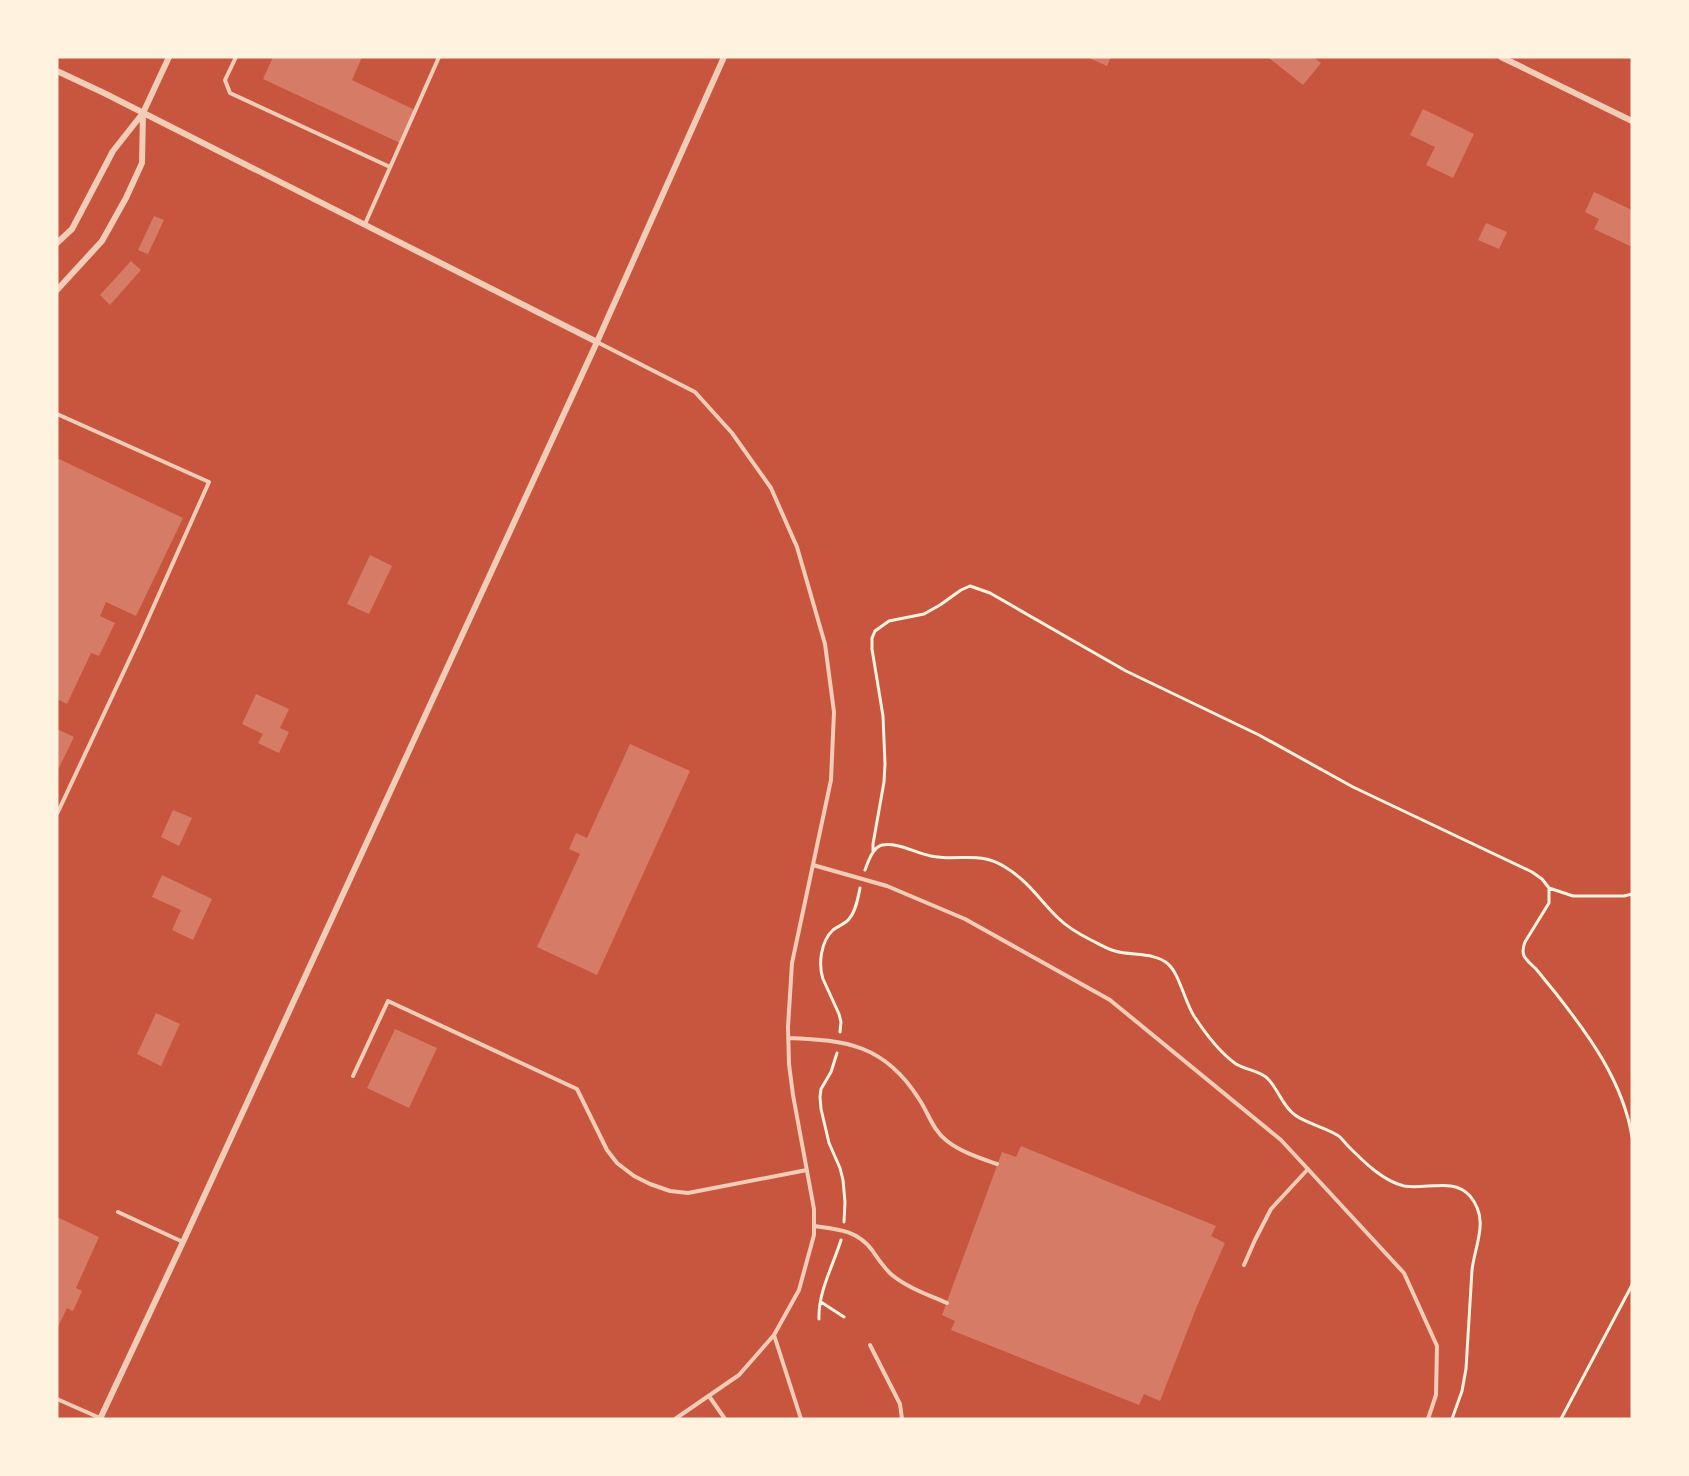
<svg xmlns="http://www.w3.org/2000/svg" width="1689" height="1476" font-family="'IBM Plex Sans',sans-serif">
<rect width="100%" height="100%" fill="#c8553d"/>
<path fill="#d67c66" d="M273,57H362L352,80L415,110L400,143L263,79Z
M1087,57H1111L1107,66Z
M1271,57H1313L1321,63L1303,85L1269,58Z
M1423,109L1474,134L1453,178L1426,165L1435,147L1410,135Z
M1594,192L1632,210V242L1630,246L1594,229L1599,219L1585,212Z
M154,216L164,220L148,254L138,250Z
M1486,223L1507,232L1499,249L1478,240Z
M131,261L141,270L110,305L100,295Z
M57,458L183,518L136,616L106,602L100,616L115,623L99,656L91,653L67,704L57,699Z
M370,555L392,566L369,614L347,604Z
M256,694L289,709L280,728L289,732L279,753L258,743L263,734L242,724Z
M57,729L74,737L57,772Z
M630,744L690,771L597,975L537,947L580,854L569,849L576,833L587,838Z
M173,810L192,818L179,846L161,837Z
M162,875L212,899L193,940L172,930L181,910L152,897Z
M156,1013L180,1024L161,1066L137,1054Z
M395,1029L437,1048L409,1108L367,1088Z
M1021,1146L1216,1226L1211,1236L1225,1243L1197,1306L1160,1401L1144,1394L1139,1405L951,1330L955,1321L942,1315L1002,1152L1016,1157Z
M57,1217L99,1237L76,1288L82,1291L73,1311L67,1308L57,1329Z"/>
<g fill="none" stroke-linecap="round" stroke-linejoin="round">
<path stroke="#fff3e0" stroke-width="3" d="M873,851V844L884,782L885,764L883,716L872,649V638L875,631L889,621L924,614L940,605L961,590L970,586L990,593L1126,671L1259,735L1353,787L1532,872L1542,879L1549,888V903L1525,942C1523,947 1522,951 1524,956C1527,961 1532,965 1536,969C1542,976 1548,984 1554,991C1588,1034 1623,1081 1632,1137
M865,870C868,862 873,847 882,845C898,842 915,853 931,856C958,862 979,850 1005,867C1027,880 1040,900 1057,917C1067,927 1079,934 1091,940C1099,944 1107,949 1115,951C1131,956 1155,952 1168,964C1179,973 1185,1002 1194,1016C1205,1033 1219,1052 1236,1064C1246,1070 1261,1071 1268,1079C1279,1090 1282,1106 1295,1115C1307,1124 1331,1129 1340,1137C1343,1140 1346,1144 1349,1147C1364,1162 1383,1181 1404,1186C1425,1190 1454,1177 1470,1196C1490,1220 1475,1244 1472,1270L1466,1369L1462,1391L1452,1419
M1549,888L1573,896H1624L1632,894
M840,1032L841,1022L839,1014L823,979C818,964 821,941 833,930C838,926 845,924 849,919C856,911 858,898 860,888
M837,1053L831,1072L821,1089L820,1097L821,1109L829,1143L840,1168L843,1180L845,1202L844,1222
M821,1302L844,1317
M819,1319C818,1292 833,1266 841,1240
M1561,1419L1632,1285"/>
<path stroke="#f1ccb7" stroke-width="4" d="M236,57L225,80L230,93L390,167
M365,224L439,57
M597,342L695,392L732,433L771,488L797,547L825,644L834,712L831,780L792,963L788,1027L789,1064L793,1095L814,1209V1235L799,1290L774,1335L739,1375L675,1419
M57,414L209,482L140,637L57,814
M813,865L887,886L965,919L1110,1000L1281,1140L1404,1273L1437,1346L1436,1395L1428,1419
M788,1038C847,1040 885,1045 919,1099C929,1114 932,1129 947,1141C961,1152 980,1158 997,1164
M353,1076L388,1001L577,1089L607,1150L617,1163L634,1176L650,1184L670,1191L688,1193L807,1170
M118,1212L183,1242
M814,1226C837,1229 857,1230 872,1250C878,1259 884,1268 892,1275C908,1288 929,1295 947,1303
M1244,1265L1255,1240L1271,1209L1308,1169
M774,1335L801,1419
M870,1345L900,1404L902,1419
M709,1396L725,1419
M57,1399L100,1418"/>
<path stroke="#f1ccb7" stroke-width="6" d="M1501,57L1632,121
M57,71L104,93L597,342
M57,243L72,229L113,151L143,113L169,57
M57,290L102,241L126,198L142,163L143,113
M100,1419L183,1242L597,342L724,57"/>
</g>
<rect width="1689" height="1476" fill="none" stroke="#fff3e0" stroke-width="117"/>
</svg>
